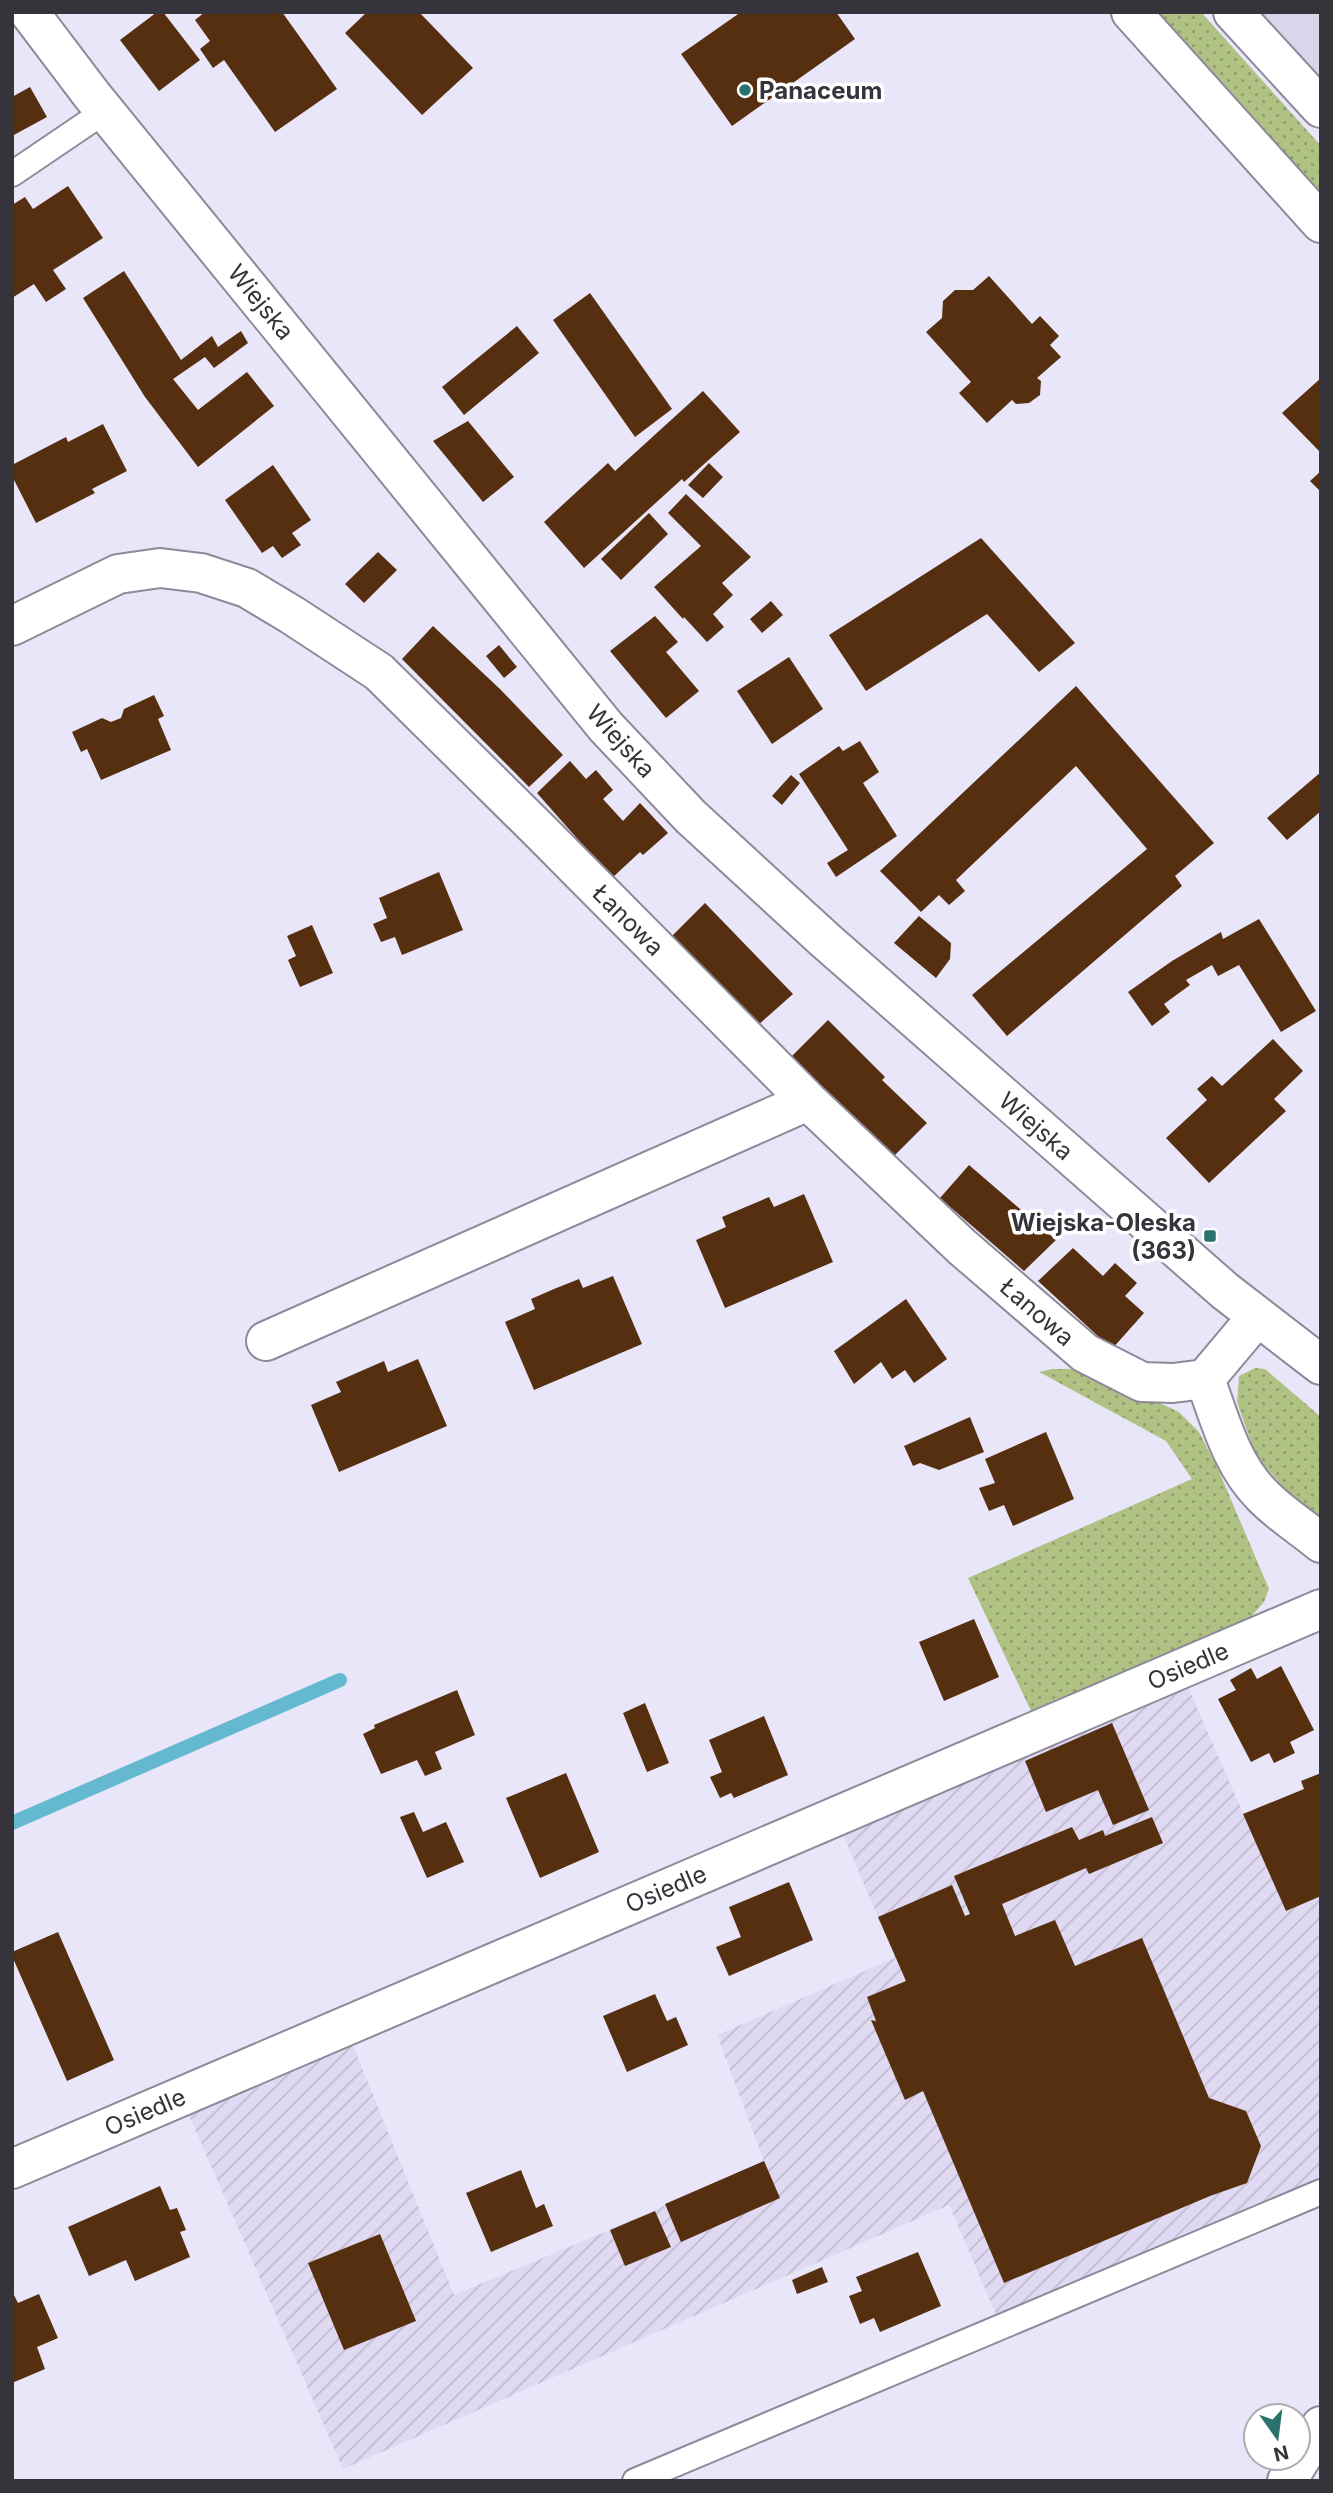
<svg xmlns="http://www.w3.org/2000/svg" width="1333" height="2493" font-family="Inter,sans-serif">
<defs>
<pattern id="industrial-furrows" width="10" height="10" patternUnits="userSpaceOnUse" patternTransform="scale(1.75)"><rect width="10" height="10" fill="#dfd9f2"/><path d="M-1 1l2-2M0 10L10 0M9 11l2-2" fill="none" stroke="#c0bbd0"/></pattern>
<pattern id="grass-dots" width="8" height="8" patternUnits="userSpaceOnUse" patternTransform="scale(1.75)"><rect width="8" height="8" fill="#b0c283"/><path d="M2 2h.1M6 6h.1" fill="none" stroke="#909e6c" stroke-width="1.8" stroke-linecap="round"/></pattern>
</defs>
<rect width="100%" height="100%" fill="#eae6f9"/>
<path fill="#dad5ea" d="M1233,12H1321V108Z"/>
<path fill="url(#industrial-furrows)" d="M1187,1685L1286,1911L1321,1896V2192L1001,2326L949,2205L343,2469L181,2097L345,2026L454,2295L610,2230L764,2161L717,2035L895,1958L843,1834Z"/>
<path fill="url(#grass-dots)" d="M1158,12H1201L1321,146V194Z
M1255,1368L1265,1369L1321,1417V1514L1311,1519L1256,1456L1237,1402L1239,1376Z
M1052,1369H1074L1123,1386L1179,1412L1199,1432L1218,1469L1269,1589L1264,1602L1249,1619L1032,1713L968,1578L1192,1479L1166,1441L1039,1372Z"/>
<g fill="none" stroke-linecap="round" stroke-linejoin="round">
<path stroke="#64b8cf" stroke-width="14" d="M12,1823L340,1680"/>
</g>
<path fill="#552f0f" d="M157,12H163L200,60L159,91L120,40Z
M205,12H282L337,89L275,132L224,60L213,68L200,49L210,41L195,20Z
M367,12H419L473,68L422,115L345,33Z
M741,12H836L855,39L732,126L681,54Z
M30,87L47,117L12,136V97Z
M68,186L103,238L53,270L66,289L46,302L34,284L12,298V205L25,197L33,209Z
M124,271L181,360L212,336L218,347L241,331L248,343L214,368L205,357L173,379L198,410L247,372L274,406L198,467L145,397L83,298Z
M989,276L1032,324L1040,316L1059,336L1050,345L1061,357L1037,378L1041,381L1040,395L1029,403L1016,404L1012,400L987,423L959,393L971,382L926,332L942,318L943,301L955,290H973Z
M590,293L672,409L635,437L553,320Z
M517,326L539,353L464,415L442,387Z
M1321,378V453L1282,413Z
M703,391L740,432L684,482L682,479L584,568L544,522L608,463L615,471Z
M468,421L514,477L483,502L433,441Z
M103,424L127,471L92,489L95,493L36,523L12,476V465L66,437L68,442Z
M709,463L723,477L703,498L688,485Z
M273,465L311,520L292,533L301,545L282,558L273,546L262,553L225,500Z
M1321,471V492L1310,481Z
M686,494L751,557L722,583L733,595L713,614L724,627L707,642L684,617L683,619L654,587L701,546L668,513Z
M649,513L668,534L621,580L601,559Z
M981,538L1075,643L1039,672L987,614L866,691L829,635Z
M378,552L397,570L364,603L345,584Z
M771,601L783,615L762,633L750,619Z
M655,616L678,642L666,652L699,691L666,718L610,651Z
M433,626L501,690L563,755L529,787L402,659Z
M499,645L517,667L504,678L486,656Z
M789,657L823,709L772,744L737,691Z
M1076,686L1214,843L1175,876L1182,886L1007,1036L972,995L1147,849L1076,766L956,880L965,891L949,905L939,895L921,912L880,871Z
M154,695L164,716L158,719L171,750L101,780L87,749L81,752L72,732L102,718L111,722L121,718L124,709Z
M860,741L879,772L863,783L897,836L836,877L827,863L848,850L799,774L839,746L843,751Z
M570,761L586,779L596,770L613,790L603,799L623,821L640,803L668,833L643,855L640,852L612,878L537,793Z
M1321,772V811L1287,840L1267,818Z
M791,775L800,783L782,805L772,796Z
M439,872L463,930L402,955L395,937L381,942L373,924L387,918L379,898Z
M705,903L793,994L757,1026L672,936Z
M919,916L951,943L950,959L936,978L894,943Z
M1259,919L1316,1011L1281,1032L1239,965L1218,976L1212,965L1186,980L1190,985L1164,1004L1170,1012L1152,1026L1128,992L1172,961L1221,932L1223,939Z
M312,925L333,973L300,987L288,960L296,956L287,936Z
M828,1020L885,1077L882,1080L927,1123L892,1158L788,1060Z
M1273,1039L1303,1071L1274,1099L1286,1111L1209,1183L1166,1138L1207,1100L1197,1089L1212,1076L1222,1086Z
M969,1165L1056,1240L1024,1271L940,1198Z
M804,1194L833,1262L725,1308L696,1240L726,1227L722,1217L769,1197L774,1207Z
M1073,1248L1103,1276L1115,1263L1137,1283L1125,1296L1144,1313L1112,1349L1038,1281Z
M613,1276L642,1344L534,1390L505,1322L535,1309L531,1299L554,1289L579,1279L583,1288Z
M906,1299L947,1359L914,1383L905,1370L892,1379L881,1362L854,1384L834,1351Z
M418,1359L447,1426L339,1472L311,1405L341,1392L336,1382L384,1361L388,1372Z
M970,1417L984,1452L939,1470L920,1463L913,1466L904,1446Z
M1046,1432L1074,1499L1013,1526L1004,1505L989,1511L979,1488L995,1483L985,1459Z
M974,1619L999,1677L944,1701L919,1642Z
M1281,1666L1314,1730L1290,1742L1295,1753L1274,1763L1269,1753L1251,1762L1218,1699L1236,1690L1230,1680L1251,1668L1257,1679Z
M457,1690L475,1735L435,1752L442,1769L425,1776L417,1760L381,1774L363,1734L375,1728L374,1725Z
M645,1703L669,1763L647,1772L623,1713Z
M764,1716L788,1775L734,1798L731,1793L720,1798L710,1777L722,1772L709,1740Z
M1112,1723L1149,1810L1113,1825L1098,1790L1046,1812L1025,1761Z
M566,1773L599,1852L540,1878L506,1798Z
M1321,1773V1896L1286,1911L1243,1814L1304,1789L1301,1781Z
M414,1812L423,1832L446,1822L464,1862L427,1878L400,1817Z
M1152,1817L1163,1843L1089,1874L1086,1868L1002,1904L1015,1936L1055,1920L1075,1966L1142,1938L1209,2098L1246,2111L1261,2146L1247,2183L1210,2196L1004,2283L923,2091L905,2100L871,2020L876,2021L867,1997L906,1981L878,1917L952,1885L965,1916L970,1914L954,1876L1072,1827L1079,1840L1103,1830L1105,1836Z
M789,1882L813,1940L729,1976L716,1947L741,1937L729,1907Z
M58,1932L114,2060L67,2081L12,1956V1952Z
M655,1994L667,2021L676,2017L688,2045L627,2072L603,2016Z
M764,2161L780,2198L681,2242L665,2204Z
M521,2170L536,2208L544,2204L553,2226L491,2252L466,2193Z
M160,2186L170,2210L177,2208L186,2230L180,2232L190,2257L135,2281L126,2260L89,2276L68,2227Z
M655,2211L671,2247L625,2266L610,2230Z
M380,2234L416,2321L344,2350L308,2263Z
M918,2252L941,2306L880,2332L874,2318L860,2324L849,2296L862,2291L856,2277Z
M822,2267L828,2282L797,2294L792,2280Z
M12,2291L18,2303L39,2294L58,2338L37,2347L45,2369L12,2383Z"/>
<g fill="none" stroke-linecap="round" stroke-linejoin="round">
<g stroke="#8d899a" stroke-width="28">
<path id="service" d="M12,174L105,111
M635,2481L1321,2192"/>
</g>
<g stroke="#8d899a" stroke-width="42">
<path id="minor" d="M12,626L118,574L160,568L201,573L247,588L292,615L379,672L540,831L808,1101L962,1247L1085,1353L1142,1382L1173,1383L1205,1379
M1257,1317L1205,1379C1220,1419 1231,1464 1262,1495C1279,1513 1302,1527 1321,1543
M266,1341L808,1101
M12,2169L1321,1609"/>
</g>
<g stroke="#8d899a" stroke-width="42">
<path id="tertiary" d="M29,12L91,94L606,727L691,817L825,940L1225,1291L1321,1365
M1131,12L1321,223
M1233,12L1321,108"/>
</g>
<g stroke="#8d899a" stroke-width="42">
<path id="secondary" d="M1287,2481L1321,2426"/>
</g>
<use href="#service" stroke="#fff" stroke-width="24"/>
<use href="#minor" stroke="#fff" stroke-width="38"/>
<use href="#tertiary" stroke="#fff" stroke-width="38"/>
<use href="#secondary" stroke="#fff" stroke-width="38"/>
</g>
<g fill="#29726e" stroke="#fff" stroke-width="2.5">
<circle cx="745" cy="90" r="7"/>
<rect x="1203" y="1229" width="14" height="14" rx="3.5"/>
</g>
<g text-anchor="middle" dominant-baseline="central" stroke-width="7" stroke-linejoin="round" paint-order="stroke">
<g font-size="24" font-weight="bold" fill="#35343b" stroke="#fff" text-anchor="start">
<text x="759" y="90">Panaceum</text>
<text x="1196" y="1222" text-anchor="end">Wiejska-Oleska<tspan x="1196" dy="28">(363)</tspan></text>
</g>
<g font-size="24" fill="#35343b" stroke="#fff">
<text transform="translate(261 302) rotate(51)">Wiejska</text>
<text transform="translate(621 741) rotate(48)">Wiejska</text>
<text transform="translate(628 920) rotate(45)">Łanowa</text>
<text transform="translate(1036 1126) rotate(41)">Wiejska</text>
<text transform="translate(1037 1312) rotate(41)">Łanowa</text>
<text transform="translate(1188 1666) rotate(-23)">Osiedle</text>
<text transform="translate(666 1889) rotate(-23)">Osiedle</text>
<text transform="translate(145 2112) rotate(-23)">Osiedle</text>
</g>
</g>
<rect width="1333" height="2493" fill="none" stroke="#35343b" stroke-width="28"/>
<g transform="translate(1277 2437) rotate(166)"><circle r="33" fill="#ffffff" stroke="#aeaeb1" stroke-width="2"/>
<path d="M0-5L12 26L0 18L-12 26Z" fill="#29726e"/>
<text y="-10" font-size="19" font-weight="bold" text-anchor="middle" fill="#35343b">N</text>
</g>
</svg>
